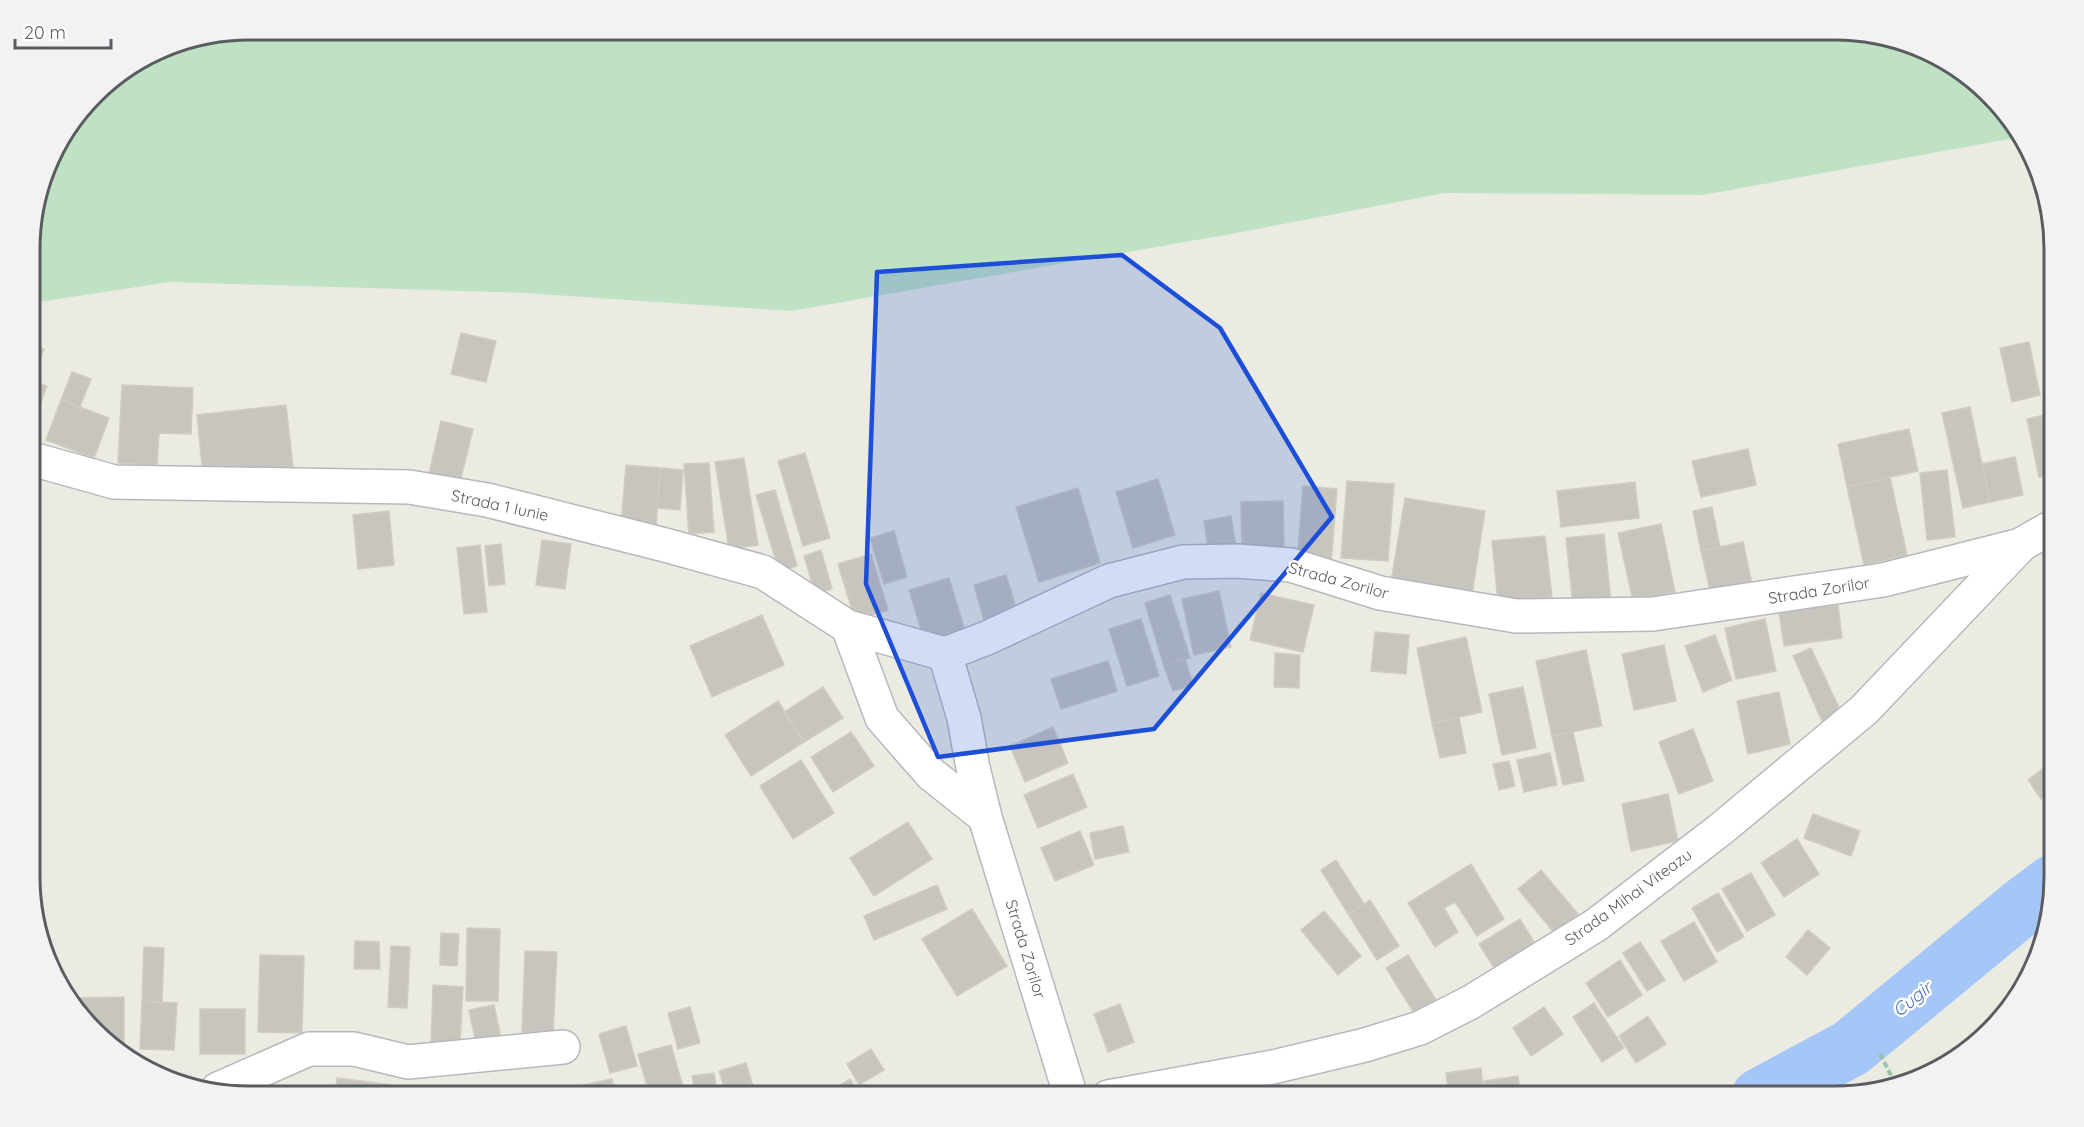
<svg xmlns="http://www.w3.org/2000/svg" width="2084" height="1127" font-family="Quicksand,sans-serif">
<rect width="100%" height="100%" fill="#ecebe2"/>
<path fill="#bfe2c5" d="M250,30H1835L1944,59L2017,128L2020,137L1703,195L1444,193L1242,232L791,311L524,293L170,282L32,303V221L53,152L105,85L166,47Z"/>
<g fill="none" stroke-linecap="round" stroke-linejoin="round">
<path stroke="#a5c7f8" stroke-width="58" d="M1760,1097L1851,1048L2023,906L2054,883"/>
</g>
<path fill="#c7c5be" stroke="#d0cdc0" stroke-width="1.5" d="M461,333L496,341L486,382L451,374Z
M2029,342L2040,395L2012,402L2000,348Z
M32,345L44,349L32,380Z
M72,372L91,379L80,407L61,400Z
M32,381L47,386L32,426Z
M122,385L193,388L191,434L159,433L157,465L118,463Z
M61,400L109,418L94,458L46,440Z
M286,405L293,467L203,476L197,415Z
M1970,407L1990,502L1963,508L1942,413Z
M2054,413V474L2039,477L2027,419Z
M441,421L473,429L459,486L428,478Z
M1909,429L1918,471L1847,487L1838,444Z
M1748,449L1756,485L1701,497L1692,461Z
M805,453L830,538L803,546L778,461Z
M2015,457L2023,495L1990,502L1982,464Z
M744,458L758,545L729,549L715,462Z
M709,463L714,532L689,534L684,464Z
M626,465L660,468L656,529L621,526Z
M660,468L683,470L680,510L657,508Z
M1947,470L1955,537L1927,540L1920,473Z
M1890,477L1907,555L1864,565L1847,487Z
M1158,479L1175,535L1133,548L1116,492Z
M1347,481L1394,484L1388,561L1341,558Z
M1635,482L1639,518L1561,527L1557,491Z
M1303,486L1337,489L1331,566L1297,563Z
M1078,488L1100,563L1039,582L1016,507Z
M775,490L797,566L779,571L756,495Z
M1405,498L1485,511L1471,601L1390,588Z
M1283,501L1284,551L1242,552L1241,502Z
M1712,507L1720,547L1701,551L1693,511Z
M389,511L394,565L358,569L353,515Z
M1231,516L1237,553L1209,556L1204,521Z
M1661,524L1675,592L1633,601L1618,533Z
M894,531L907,577L884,584L870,538Z
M1604,534L1611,602L1573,606L1566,538Z
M1545,536L1552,597L1498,603L1492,541Z
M542,540L571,544L565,589L536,585Z
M1743,542L1752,584L1711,594L1701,551Z
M501,544L505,584L489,586L485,546Z
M480,545L487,612L464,614L457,548Z
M821,550L832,589L815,593L804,556Z
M871,554L888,610L855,620L838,564Z
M1006,575L1019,618L986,628L974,585Z
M949,578L967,637L927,649L909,590Z
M1219,591L1231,647L1194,655L1182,599Z
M1261,593L1314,605L1303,652L1250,640Z
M1170,595L1190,658L1164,666L1145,603Z
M1838,605L1842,638L1784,646L1779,612Z
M762,615L784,665L712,697L690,646Z
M1141,619L1159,676L1127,686L1109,629Z
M1765,619L1776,671L1736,679L1725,628Z
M1375,632L1409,635L1406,674L1371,671Z
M1715,635L1732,680L1703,692L1685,646Z
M1466,637L1482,712L1432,723L1417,648Z
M1664,645L1676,701L1634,710L1622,654Z
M1811,648L1841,712L1822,721L1793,656Z
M1586,650L1602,726L1552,736L1536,661Z
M1275,653L1300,655L1299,688L1274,687Z
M1185,659L1193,685L1173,691L1164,666Z
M1108,661L1117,691L1061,709L1051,679Z
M823,687L843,718L804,742L784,712Z
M1523,687L1536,748L1502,755L1489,694Z
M1779,692L1790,744L1748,754L1737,701Z
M778,701L804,742L751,776L725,735Z
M1459,717L1466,753L1440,758L1432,723Z
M1053,727L1068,763L1025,782L1010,746Z
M1693,729L1713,781L1679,794L1659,742Z
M851,732L874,766L833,792L811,757Z
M1573,732L1584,781L1563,785L1552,736Z
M1550,753L1557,785L1524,792L1517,760Z
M801,760L834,813L793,839L760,786Z
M1509,761L1515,786L1499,790L1493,764Z
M2045,767L2054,779V790L2041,799L2028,780Z
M1073,774L1087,807L1038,828L1024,795Z
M1668,794L1678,841L1631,851L1622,804Z
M1813,814L1860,831L1851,856L1804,838Z
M908,822L932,859L874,896L850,858Z
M1123,826L1129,852L1095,859L1090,833Z
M1080,831L1094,865L1055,881L1041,848Z
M1797,839L1819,874L1784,897L1761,863Z
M32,857H37L36,886H32Z
M1336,860L1364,904L1348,914L1321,870Z
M1471,864L1504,919L1477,936L1455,902L1444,908L1458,932L1435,947L1408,903Z
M1541,870L1578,914L1555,934L1518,889Z
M1751,873L1775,915L1747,931L1722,889Z
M937,885L947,909L874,940L864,916Z
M1718,893L1744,937L1717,952L1692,908Z
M1370,900L1399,946L1377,960L1348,914Z
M972,909L1007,966L957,996L922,939Z
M1324,911L1361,956L1338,975L1301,930Z
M1520,919L1542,955L1501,979L1479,944Z
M1694,922L1717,962L1684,981L1661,941Z
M467,928L500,929L498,1001H466Z
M1808,930L1830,948L1807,975L1786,957Z
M441,933L459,934L457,966L440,965Z
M355,941L379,942L380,969H354Z
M1640,942L1665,980L1647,991L1623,953Z
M391,946L410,947L407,1008L388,1007Z
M144,947L164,948L162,1003L142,1001Z
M525,951L557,952L553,1034L522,1032Z
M260,955L304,956L302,1033L258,1032Z
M1408,955L1436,1000L1414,1013L1386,968Z
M1620,960L1642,995L1608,1017L1586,983Z
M433,985L463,987L460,1044L431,1043Z
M124,997V1042H113L75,1007V998Z
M142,1001L177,1003L174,1050L140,1049Z
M1594,1003L1624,1048L1602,1062L1573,1017Z
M1120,1004L1134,1042L1108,1052L1094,1014Z
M494,1005L501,1038L476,1043L469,1010Z
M690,1007L700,1043L678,1049L668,1013Z
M1544,1007L1563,1034L1531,1056L1513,1028Z
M200,1009H245V1054H200Z
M1648,1016L1666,1044L1636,1063L1619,1036Z
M626,1026L637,1066L610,1073L599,1034Z
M671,1045L686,1097H650L638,1054Z
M871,1049L884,1070L859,1085L847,1064Z
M746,1063L756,1097H727L719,1071Z
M1481,1068L1484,1097H1449L1446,1073Z
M714,1073L718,1097H696L692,1076Z
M1518,1076L1521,1097H1487L1484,1081Z
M337,1078L391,1085L389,1097H335Z
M612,1079L616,1097H582L579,1086Z
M850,1079L861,1097H829L827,1093Z
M509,1087L510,1097H479V1091Z
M427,1093L447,1094V1097H427Z"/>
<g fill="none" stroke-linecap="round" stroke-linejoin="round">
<g stroke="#b7b8bd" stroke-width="36">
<path id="street" d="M32,459L114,482L409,487L487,500L665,545L763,572L848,627L945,654
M848,627L882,718L931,774L985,817
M945,654L987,638L1109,581L1183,562L1237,561L1291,565L1380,593L1516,616L1653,614L1883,580L2021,545
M945,654L964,718L973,768L985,817L1071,1097
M218,1089L309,1049H354L408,1062L563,1047
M1108,1097L1273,1067L1365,1045L1420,1028L1471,1002L1596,925L1721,829L1864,710L2022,544L2054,526"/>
</g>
<path stroke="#9ac1ab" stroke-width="4" stroke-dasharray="6 3" stroke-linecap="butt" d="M1880,1054L1894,1081"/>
<use href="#street" stroke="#fff" stroke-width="33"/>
</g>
<path fill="#1d4ed8" fill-opacity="0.2" stroke="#1d4ed8" stroke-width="4.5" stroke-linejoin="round" d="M1122,255L1220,328L1332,517L1154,729L938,757L866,584L877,272Z"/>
<g text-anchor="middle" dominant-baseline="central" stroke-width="5" stroke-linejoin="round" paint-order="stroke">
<g font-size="16" fill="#5a5c61" stroke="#fff">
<text transform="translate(500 505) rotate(12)">Strada 1 Iunie</text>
<text transform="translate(1339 580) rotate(15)">Strada Zorilor</text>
<text transform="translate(1819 590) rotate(-9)">Strada Zorilor</text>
<text transform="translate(1628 897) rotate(-36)">Strada Mihai Viteazu</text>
<text transform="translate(1026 949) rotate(73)">Strada Zorilor</text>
</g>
<g font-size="18" font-style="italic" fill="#4b6fb9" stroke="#fff">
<text transform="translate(1912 999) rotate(-39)">Cugir</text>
</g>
</g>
<path d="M0 0H2084V1127H0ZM249 40H1835A209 209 0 0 1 2044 249V877A209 209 0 0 1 1835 1086H249A209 209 0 0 1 40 877V249A209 209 0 0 1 249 40Z" fill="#f2f2f2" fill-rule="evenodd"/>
<path fill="none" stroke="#5a5c61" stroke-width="3" d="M249 40H1835A209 209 0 0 1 2044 249V877A209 209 0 0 1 1835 1086H249A209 209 0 0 1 40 877V249A209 209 0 0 1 249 40Z"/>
<path d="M15 39v9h96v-9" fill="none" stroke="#5a5c61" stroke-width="3"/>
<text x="24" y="39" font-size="18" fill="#5a5c61" stroke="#ffffff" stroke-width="4.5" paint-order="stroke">20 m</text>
</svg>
